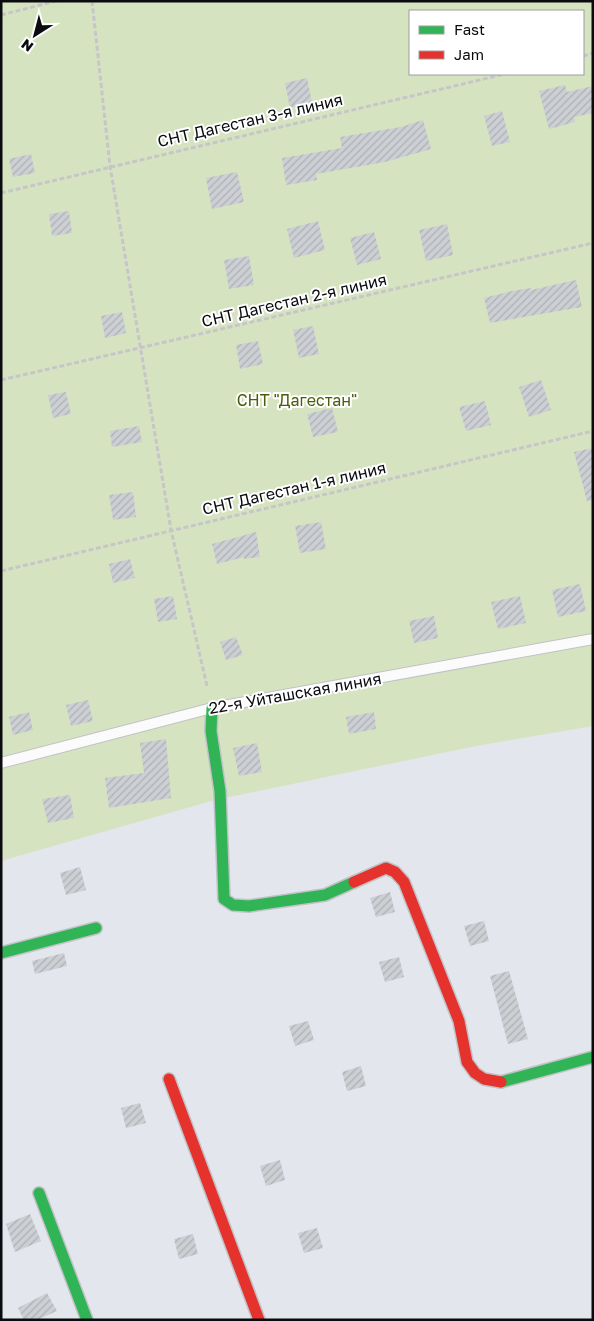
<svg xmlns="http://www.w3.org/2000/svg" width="594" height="1321" font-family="'Golos Text',sans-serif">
<defs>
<pattern id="building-hatch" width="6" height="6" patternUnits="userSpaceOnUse" patternTransform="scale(1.25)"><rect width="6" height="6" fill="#cccfd3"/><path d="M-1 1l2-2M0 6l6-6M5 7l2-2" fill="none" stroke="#aeb0b4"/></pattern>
</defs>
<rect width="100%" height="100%" fill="#e3e6ec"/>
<path fill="#d6e3c1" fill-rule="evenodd" d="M1,1H593V726L476,746L215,800L1,861ZM410,11H583V74H410Z"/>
<path fill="url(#building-hatch)" d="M307,78L312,103L290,108L285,83Z
M565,85L567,92L593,86V113L574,117L575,122L549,129L539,91Z
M502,111L510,142L492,146L484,116Z
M423,120L431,149L385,162L316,174L317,180L286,185L282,158L342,148L340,137L401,127Z
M31,154L35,173L13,177L9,159Z
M237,172L244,202L212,209L206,178Z
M69,211L72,233L52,236L49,214Z
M318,221L325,250L294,258L287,229Z
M447,224L453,255L426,261L419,230Z
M374,232L381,259L357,265L350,238Z
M249,256L254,285L229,289L224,260Z
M576,280L582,307L490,323L484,298L512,291L531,288V290Z
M122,312L126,333L105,338L101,316Z
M313,326L319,354L299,358L293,330Z
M258,341L263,364L240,369L236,345Z
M541,380L551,410L529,417L519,387Z
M66,392L71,414L53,418L48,395Z
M485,401L491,425L466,431L459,407Z
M332,408L338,432L313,437L307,414Z
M139,426L142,442L112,447L110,431Z
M593,448V500L587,501L574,452Z
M133,492L136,517L113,520L109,495Z
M321,522L326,549L300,553L295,526Z
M256,532L260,557L244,559V557L217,564L212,544Z
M130,559L135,578L113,583L109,564Z
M580,584L586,611L558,617L552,590Z
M173,596L177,619L158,622L154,599Z
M520,596L526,623L498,629L491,602Z
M434,616L438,638L414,643L409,621Z
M236,637L243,655L226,660L220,642Z
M88,700L93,721L71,726L66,705Z
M29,712L33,730L13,735L9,717Z
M374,712L376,729L349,734L346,717Z
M166,739L171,798L109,808L105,778L144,773L140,743Z
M257,743L262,772L239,776L233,748Z
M70,795L74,818L48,823L42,799Z
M80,867L86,890L66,895L60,873Z
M390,892L395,912L376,917L370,898Z
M484,921L489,941L470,946L464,926Z
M64,953L67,966L35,974L32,961Z
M399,957L404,977L385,982L379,962Z
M509,971L528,1039L508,1044L490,976Z
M308,1021L314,1040L295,1046L289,1026Z
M361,1066L366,1086L347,1091L342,1072Z
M140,1103L146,1123L126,1128L121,1108Z
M280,1160L285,1180L266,1186L260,1166Z
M30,1214L41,1241L15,1252L6,1224Z
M317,1228L323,1248L304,1253L298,1233Z
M193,1234L198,1254L179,1259L174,1239Z
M47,1293L57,1311L37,1320H24L18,1308Z"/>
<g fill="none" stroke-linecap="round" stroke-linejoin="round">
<g stroke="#c0c2c7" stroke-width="12">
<path id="lane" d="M1,763L212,708L593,639"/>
</g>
<g stroke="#c0c2c7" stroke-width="14">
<path id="fast" d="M212,708L211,731L220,791L224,899L233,905L249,906L325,895L354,882
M1,953L96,928
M501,1082L593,1057
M39,1193L87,1320"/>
</g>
<g stroke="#c0c2c7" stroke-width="14">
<path id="jam" d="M354,882L386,868L395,872L404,882L459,1021L467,1062L475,1073L484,1079L501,1082
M169,1079L259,1320"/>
</g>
<path stroke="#c6c6c8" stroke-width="3" stroke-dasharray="5 2.5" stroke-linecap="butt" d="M92,1L110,166L171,530L207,686
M1,15L56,1
M583,56L593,53
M1,193L505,74
M1,380L593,243
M1,571L593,431"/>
<use href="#lane" stroke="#fbfbfc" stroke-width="10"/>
<use href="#fast" stroke="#30b455" stroke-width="11"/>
<use href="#jam" stroke="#e5322d" stroke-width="11"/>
</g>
<g text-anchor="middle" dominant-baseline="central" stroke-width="4" stroke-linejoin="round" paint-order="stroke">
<g font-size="16" fill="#090b0f" stroke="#fff">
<text transform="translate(250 120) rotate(-13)">СНТ Дагестан 3-я линия</text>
<text transform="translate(294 300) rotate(-13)">СНТ Дагестан 2-я линия</text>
<text transform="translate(294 488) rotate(-13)">СНТ Дагестан 1-я линия</text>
<text transform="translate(295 693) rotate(-10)">22-я Уйташская линия</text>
</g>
<g font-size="16" fill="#4b5d09" stroke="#fff">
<text x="297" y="400">СНТ "Дагестан"</text>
</g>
</g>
<rect width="594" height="1321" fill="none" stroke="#090b0f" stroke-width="5"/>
<rect x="409" y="10" width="175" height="65" fill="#ffffff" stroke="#9d9d9f"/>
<rect x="419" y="26" width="25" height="8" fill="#30b455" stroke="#9d9d9f"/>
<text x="454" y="35" font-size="15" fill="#090b0f">Fast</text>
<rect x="419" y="51" width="25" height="8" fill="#e5322d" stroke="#9d9d9f"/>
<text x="454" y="60" font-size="15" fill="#090b0f">Jam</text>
<g transform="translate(35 35) rotate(216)" stroke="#ffffff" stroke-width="4" paint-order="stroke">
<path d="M0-4L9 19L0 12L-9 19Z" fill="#090b0f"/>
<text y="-8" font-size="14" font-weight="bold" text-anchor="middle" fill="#090b0f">N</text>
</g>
</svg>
